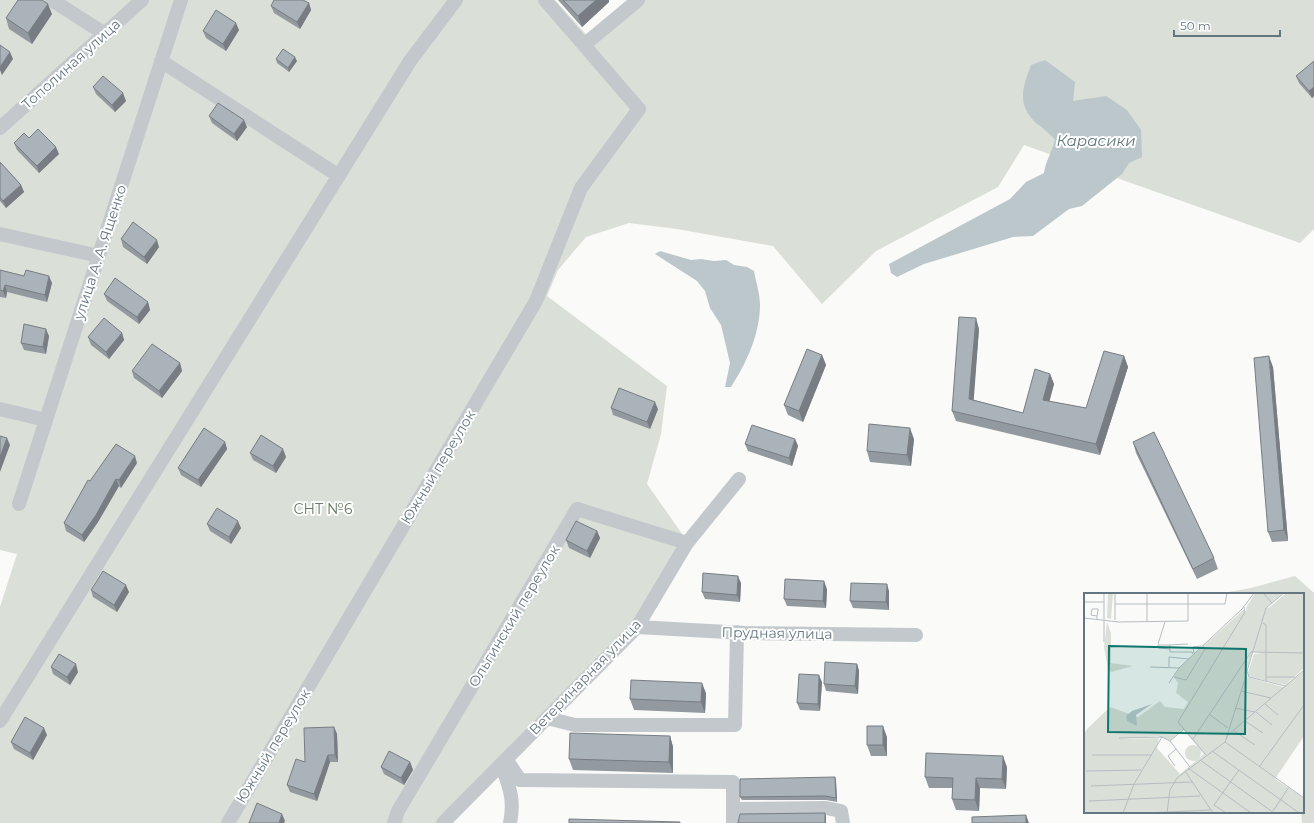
<svg xmlns="http://www.w3.org/2000/svg" width="1314" height="823" font-family="Montserrat,sans-serif">
<rect width="100%" height="100%" fill="#fafaf8"/>
<path fill="#dadfd7" d="M0,0H555L594,43L638,0H1314V229L1300,243L1024,145L998,187L876,251L822,304L773,246L677,229L629,223L586,237L558,270L547,296L667,386L661,434L647,484L685,538L638,630L446,823H0V607L17,554L0,550Z
M1295,576L1314,593V823H1302L1301,812H1303V594H1218L1251,588Z"/>
<path fill="#bbc7cb" d="M1045,60L1075,82L1073,101L1106,96L1127,110L1141,130L1142,157L1129,163L1122,174L1082,206L1069,209L1033,236L1013,237L980,247L924,264L897,277L891,273L889,264L1010,199L1026,182L1044,173C1046,160 1052,152 1055,140C1049,133 1043,128 1036,123C1016,104 1023,87 1031,65Z
M660,251L691,260L701,259L714,261L726,260L734,265L747,267L754,271C756,282 760,294 760,305C760,334 746,364 731,387H725L730,363L726,346L721,325L710,308L705,291L697,281L655,254Z"/>
<g fill="none" stroke-linecap="round" stroke-linejoin="round">
<path stroke="#c3c8cc" stroke-width="14" d="M52,0L105,34
M584,45L638,0
M161,61L339,176
M0,128L142,0
M0,234L99,256
M0,409L46,420
M19,504L181,0
M637,627L745,633L916,635
M547,718L575,725H735L737,632
M0,721L410,61L456,0
M506,759L520,780L733,782V823
M501,764C509,786 515,799 510,823
M733,809L826,808L841,811L843,823
M228,823L536,301L581,188L639,109L545,0
M394,823L398,811L577,509L687,543
M443,823L637,627L687,543L739,479"/>
</g>
<path fill="#929a9f" d="M558,0H609V2L582,27Z
M309,3L311,10L300,29L274,13L271,6Z
M52,14L32,44L9,29L6,18Z
M239,30L226,51L206,38L203,31Z
M276,59L297,61L289,72L277,63Z
M1314,61V96L1312,98L1299,83L1296,76Z
M93,87L126,101L115,112L96,94Z
M209,116L247,127L237,141L212,123Z
M29,138L59,154L39,173L17,150L14,143Z
M0,162L21,185L24,192L6,208L0,201Z
M121,239L159,247L147,264L123,247Z
M0,270L52,283L47,302L7,292L6,298L0,297Z
M104,294L148,302L150,310L139,324L107,301Z
M979,329L973,400L1023,413L1050,374L1054,384L1049,401L1086,408L1124,356L1128,367L1100,455L956,421L952,411Z
M122,333L124,340L109,359L91,345L88,337Z
M49,336L46,354L24,350L21,343Z
M822,355L826,365L803,422L788,415L784,405Z
M180,363L182,371L162,398L134,378L132,371Z
M1273,367L1288,541L1272,542L1268,532Z
M611,408L658,409L650,429L613,415Z
M795,439L798,446L792,466L748,451L745,444Z
M914,439L911,466L870,462L867,451Z
M225,442L227,449L201,487L181,475L178,468Z
M1133,442L1214,558L1218,569L1197,579L1136,453Z
M250,453L286,457L276,473L253,460Z
M137,463L121,488L119,486L98,522L84,542L66,531L64,523L90,481Z
M207,524L241,528L231,544L210,531Z
M597,531L600,538L590,558L569,548L566,540Z
M741,583L740,602L705,599L702,592Z
M827,589L826,608L787,606L784,599Z
M91,590L129,592L117,612L93,597Z
M889,591V610L853,608L850,601Z
M857,664L859,671L858,694L826,691L824,684Z
M51,667L78,672L70,685L53,674Z
M822,682L820,711L800,710L797,703Z
M706,693L705,713L634,710L630,699Z
M334,727L337,734L338,762H330L317,801L290,792L287,785Z
M47,735L33,760L14,749L11,742Z
M670,736L673,747V773L573,770L569,759Z
M887,737V756H871L867,745Z
M410,762L413,770L404,785L384,774L381,767Z
M1007,767L1006,789L980,788L979,811L956,810L952,799V788H929L925,777Z
M835,777L836,781L837,802L826,800H742L740,797Z"/>
<path fill="#777d82" d="M596,0H609V2L582,27L578,16Z
M309,3L311,10L300,29L297,22Z
M48,4L52,14L32,44L28,33Z
M236,23L239,30L226,51L223,44Z
M10,52L13,59L2,75L0,70V67Z
M295,57L297,61L289,72L288,68Z
M1314,87V96L1312,98L1309,91Z
M123,93L126,101L115,112L112,105Z
M244,120L247,127L237,141L234,134Z
M56,147L59,154L39,173L37,166Z
M21,185L24,192L6,208L3,201Z
M157,240L159,247L147,264L144,257Z
M49,276L52,283L47,302L45,295Z
M5,285L7,292L6,298L3,291Z
M148,302L150,310L139,324L137,317Z
M976,318L979,329L973,410L969,399Z
M46,329L49,336L46,354L43,347Z
M122,333L124,340L109,359L106,352Z
M822,355L826,365L803,422L799,411Z
M1124,356L1128,367L1100,455L1096,444Z
M1269,356L1273,367L1288,541L1284,530Z
M180,363L182,371L162,398L159,391Z
M1050,374L1054,384L1047,411L1043,400Z
M655,402L658,409L650,429L647,422Z
M910,428L914,439L911,466L907,455Z
M7,438L10,445L0,472V457Z
M795,439L798,446L792,466L789,458Z
M225,442L227,449L201,487L198,480Z
M283,449L286,457L276,473L273,466Z
M135,456L137,463L121,488L119,480Z
M116,479L119,486L98,522L84,542L82,535Z
M238,521L241,528L231,544L229,537Z
M597,531L600,538L590,558L587,551Z
M738,576L741,583L740,602L737,595Z
M824,581L827,589L826,608L823,601Z
M887,584L889,591V610L886,602Z
M126,585L129,592L117,612L114,605Z
M76,664L78,672L70,685L67,677Z
M857,664L859,671L858,694L855,686Z
M819,675L822,682L820,711L818,704Z
M702,683L706,693L705,713L701,702Z
M883,726L887,737V756L883,745Z
M334,727L337,734L338,762L335,755Z
M44,728L47,735L33,760L30,753Z
M670,736L673,747V773L669,762Z
M328,755L330,762L317,801L314,794Z
M1003,756L1007,767L1006,789L1002,779Z
M410,762L413,770L404,785L401,778Z
M835,777L836,781L837,802L836,798Z
M976,778L980,788L979,811L975,800Z
M825,813L826,817V823H825Z
M282,814L285,821L284,823H279Z
M1026,815L1029,823H1026Z"/>
<path fill="#aab3b9" stroke="#777d82" d="M18,0H42L48,4L28,33L6,18Z
M274,0H303L309,3L297,22L271,6Z
M563,0H596L578,16Z
M216,10L236,23L223,44L203,31Z
M0,45L10,52L0,67Z
M283,49L295,57L288,68L276,59Z
M1314,61V87L1309,91L1296,76Z
M103,76L123,93L112,105L93,87Z
M218,103L244,120L234,134L209,116Z
M38,129L56,147L37,166L14,143L24,133L29,138Z
M0,162L21,185L3,201L0,197Z
M133,222L157,240L144,257L121,239Z
M0,270L24,276L26,270L49,276L45,295L5,285L3,291L0,290Z
M115,278L148,302L137,317L104,294Z
M959,317L976,318L969,399L1023,413L1035,369L1050,374L1043,400L1086,408L1104,351L1124,356L1096,444L952,411Z
M104,318L122,333L106,352L88,337Z
M24,324L46,329L43,347L21,343Z
M152,344L180,363L159,391L132,371Z
M807,349L822,355L799,411L784,405Z
M1269,356L1284,530L1268,532L1254,358Z
M619,388L655,402L647,422L611,408Z
M869,424L910,428L907,455L867,451Z
M752,425L795,439L789,458L745,444Z
M204,428L225,442L198,480L178,468Z
M1154,432L1214,558L1193,569L1133,442Z
M261,435L283,449L273,466L250,453Z
M0,436L7,438L0,457Z
M116,444L135,456L119,480L116,479L96,515L82,535L64,523L88,480L90,481Z
M217,508L238,521L229,537L207,524Z
M576,521L597,531L587,551L566,540Z
M103,571L126,585L114,605L91,590Z
M703,573L738,576L737,595L702,592Z
M785,579L824,581L823,601L784,599Z
M851,583L887,584L886,602L850,601Z
M59,654L76,664L67,677L51,667Z
M825,662L857,664L855,686L824,684Z
M799,674L819,675L818,704L797,703Z
M631,680L702,683L701,702L630,699Z
M25,717L44,728L30,753L11,742Z
M867,726H883V745H867Z
M334,727L335,755H328L314,794L287,785L296,759L305,762L304,728Z
M570,733L670,736L669,762L569,759Z
M389,751L410,762L401,778L381,767Z
M926,753L1003,756L1002,779L976,778L975,800L952,799L953,778L925,777Z
M835,777L836,798L825,796L740,797V779Z
M257,803L282,814L279,823H249Z
M825,813V823H738L740,814Z
M1026,815V823H972V817Z
M569,819L680,822V823H569Z"/>
<g text-anchor="middle" dominant-baseline="central" stroke-width="4" stroke-linejoin="round" paint-order="stroke">
<g font-size="14" fill="#657683" stroke="#fff">
<text transform="translate(71 64) rotate(-42)">Тополиная улица</text>
<text transform="translate(100 252) rotate(-72)">улица А. А. Ященко</text>
<text transform="translate(438 467) rotate(-59)">Южный переулок</text>
<text transform="translate(514 616) rotate(-59)">Ольгинский переулок</text>
<text transform="translate(777 633) rotate(1)">Прудная улица</text>
<text transform="translate(585 677) rotate(-46)">Ветеринарная улица</text>
<text transform="translate(273 746) rotate(-59)">Южный переулок</text>
</g>
<g font-size="14" fill="#687a64" stroke="#fff">
<text x="323" y="509">СНТ №6</text>
</g>
<g font-size="15" font-style="italic" fill="#60757c" stroke="#fff">
<text x="1096" y="140">Карасики</text>
</g>
</g>
<g transform="translate(1084 593)">
<rect width="220" height="220" fill="#fafaf8"/>
<path d="M24,0H29L27,26L23,25ZM171,0H199L183,14L185,15L202,0H220V75L201,92L163,83L170,61L178,60L169,59L160,83L199,94L220,78V143L191,186L220,205V220H0V141L3,136L26,114L54,124L76,108L81,114L100,116L104,109L92,100L94,90L90,84L95,75L159,17L163,18L162,15ZM99,136L120,161L96,181L73,155L75,145L36,146L74,143L86,148ZM23,29L27,40V70L49,73L27,79L24,76L20,54ZM101 160a8 8 0 1 1 16 0a8 8 0 1 1-16 0Z" fill="#dadfd7" fill-rule="evenodd"/>
<path d="M68,111L52,122L53,133L43,128L42,123L48,118Z" fill="#bbc7cb"/>
<path fill="none" stroke="#b5bdc2" stroke-width="1" d="M31,0V27M179,0L188,10M200,0L182,15L163,78L165,84L201,93M0,9H20M31,11H141L143,0M0,25L35,29L104,28V0M13,26V23L14,17V16H8L7,22L13,23M63,29V0M179,30L182,32V88M20,49V0M74,51L81,29M85,52L104,51M86,56L74,55V52H85L86,53V59H108L109,61M110,60L109,54L117,53M66,74L95,75M85,74V64L105,66M90,84L102,87L121,56L119,52M182,84H211M85,90L95,75L158,16L170,0M157,98L187,105M181,111L194,122M151,115L171,119M172,119L188,132M126,122L144,135M161,128L179,140M100,136L86,148L106,174M150,138L171,152M35,145L78,144L86,148M109,146L167,59L220,60M142,146L160,89M141,149L220,205M128,158L214,219M8,162H68M122,162L94,129L161,19L160,14M116,167L190,220M91,173L84,163L92,156M175,174L220,112M104,175L167,220M2,178L57,177M101,178L129,220M7,193L108,189M5,208L116,203M189,218L205,194M39,220L50,191L78,144M62,220L127,217M83,220L86,197L93,185L141,149L144,142L220,77M142,220L130,212L155,177"/>
<path fill="#0f766e" fill-opacity="0.15" stroke="#0f766e" stroke-width="2" d="M25,53L162,56L161,141L24,139Z"/>
<rect width="220" height="220" fill="none" stroke="#657683" stroke-width="2"/>
</g>
<path d="M1174 30v6h106v-6" fill="none" stroke="#657683" stroke-width="2"/>
<text x="1180" y="30" font-size="12" fill="#657683" stroke="#ffffff" stroke-width="3" paint-order="stroke">50 m</text>
</svg>
